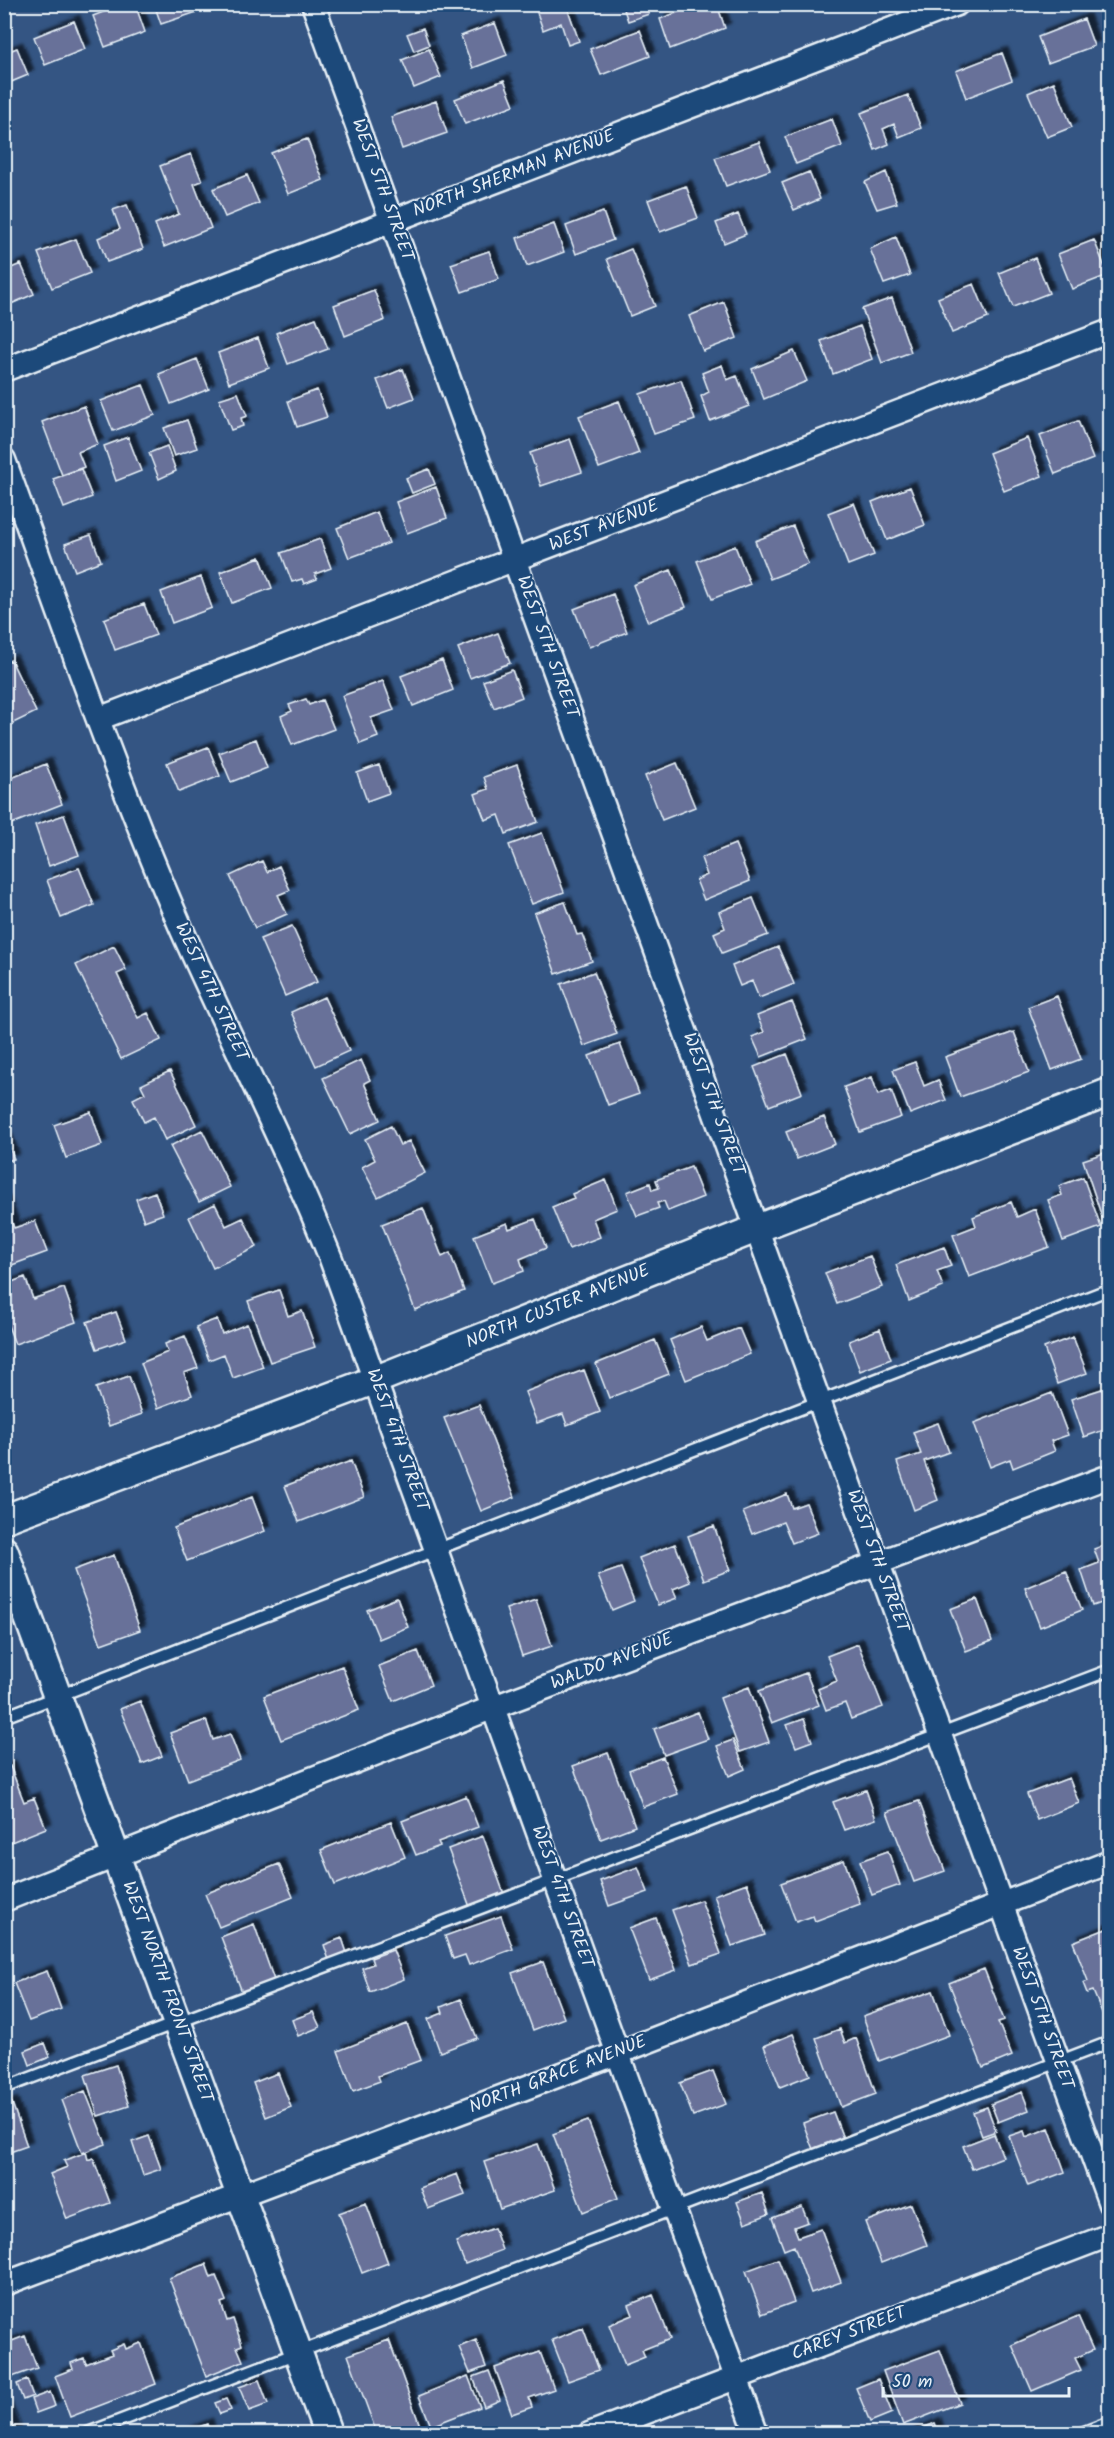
<svg xmlns="http://www.w3.org/2000/svg" width="1114" height="2438" font-family="Kalam,sans-serif">
<defs>
<filter id="shadow"><feDropShadow dx="5.5" dy="-5.5" stdDeviation="1.5" flood-color="#0009"/></filter>
</defs>
<rect width="100%" height="100%" fill="#345583"/>
<filter id="ink" filterUnits="userSpaceOnUse"><feTurbulence type="fractalNoise" baseFrequency=".0167" numOctaves="2"/><feDisplacementMap in="SourceGraphic" scale="12" xChannelSelector="R" yChannelSelector="G"/><feConvolveMatrix kernelMatrix="1 2 1 2 8 2 1 2 1" color-interpolation-filters="sRGB"/></filter>
<g filter="url(#ink)">
<path fill="#677199" stroke="#e8f1f8" stroke-width="1.5" filter="url(#shadow)" d="M124,4H135L145,32L105,47L93,16Z
M154,4H205L206,9L161,24Z
M534,4H566L579,41L568,45L561,23L543,30Z
M622,4H646L649,14L628,21Z
M699,4H717L725,28L670,49L660,19Z
M1084,19L1094,46L1048,63L1038,37Z
M74,21L85,49L45,65L34,37Z
M495,23L507,55L473,68L461,36Z
M423,28L429,45L414,51L407,34Z
M640,30L650,56L601,75L590,49Z
M17,48L28,75L4,85V53Z
M429,49L441,77L414,88L402,60Z
M1002,53L1012,80L966,98L956,71Z
M504,80L514,105L465,124L455,99Z
M1054,82L1072,127L1047,137L1028,93Z
M908,95L921,128L899,137L894,124L883,129L889,144L875,150L861,113Z
M436,101L447,133L402,149L391,117Z
M832,119L842,146L796,164L785,137Z
M307,139L323,180L288,194L271,153Z
M759,142L770,170L726,186L715,158Z
M191,154L202,181L194,184L211,228L164,247L155,224L179,214L160,166Z
M809,172L820,199L794,210L782,183Z
M886,172L897,203L877,209L865,182Z
M247,175L259,203L225,217L213,189Z
M686,186L698,218L660,232L648,200Z
M127,205L143,249L107,262L98,238L120,229L113,210Z
M603,212L613,240L576,254L566,226Z
M738,214L746,234L724,243L716,223Z
M554,224L564,252L527,266L517,238Z
M896,237L910,275L884,284L870,249Z
M76,239L90,273L52,288L38,253Z
M1094,240L1108,275L1072,289L1058,254Z
M631,249L655,306L630,316L607,259Z
M489,251L499,279L462,292L451,264Z
M1035,258L1049,293L1013,307L999,273Z
M21,264L34,294L4,307V271Z
M974,284L988,318L952,333L938,298Z
M374,290L385,320L345,336L334,305Z
M892,298L911,352L882,363L862,309Z
M724,302L737,338L703,351L689,316Z
M316,318L328,349L288,364L276,333Z
M860,326L872,359L833,374L821,341Z
M258,338L269,368L229,383L218,353Z
M794,351L807,381L764,399L752,369Z
M197,359L209,389L171,404L159,374Z
M722,365L727,380L737,376L749,406L710,421L701,396L709,392L702,373Z
M403,369L414,398L388,408L377,380Z
M681,380L695,420L654,434L640,394Z
M143,385L155,415L113,431L101,401Z
M317,390L327,417L297,427L288,401Z
M238,393L247,416L241,418L243,426L231,430L219,399Z
M619,401L639,453L599,468L579,416Z
M84,406L98,444L78,452L84,467L62,475L42,422Z
M187,420L197,448L174,456L164,428Z
M1078,421L1093,459L1055,474L1040,436Z
M128,437L141,471L116,481L104,446Z
M1027,438L1042,476L1004,491L989,453Z
M570,439L582,472L541,486L530,453Z
M167,446L176,471L159,479L149,453Z
M81,469L92,497L64,508L53,479Z
M429,469L435,484L412,493L406,478Z
M436,487L447,518L407,533L396,502Z
M910,487L925,525L887,540L872,502Z
M854,503L874,555L848,565L828,513Z
M377,512L389,543L349,558L337,528Z
M793,526L808,564L770,579L755,541Z
M91,535L101,561L75,571L65,544Z
M320,539L331,568L315,574L317,579L304,584L302,579L292,582L281,553Z
M735,546L750,584L712,599L697,561Z
M260,557L272,588L232,603L220,572Z
M671,570L686,607L648,622L633,585Z
M201,577L212,608L172,623L161,592Z
M613,594L627,632L589,647L574,609Z
M144,604L156,635L115,650L104,619Z
M498,633L510,663L470,678L458,648Z
M11,660L36,712L5,727L4,663Z
M442,660L453,690L413,706L401,676Z
M512,670L522,697L494,708L483,681Z
M383,681L394,710L371,718L378,737L360,744L342,696Z
M306,699L309,705L322,700L334,729L292,745L281,716L292,711L289,705Z
M256,739L267,768L231,782L219,753Z
M208,747L220,776L179,792L167,763Z
M677,763L695,807L662,820L645,776Z
M46,764L62,804L4,827V781Z
M379,765L389,793L367,801L357,773Z
M517,765L538,822L506,834L499,815L485,820L475,794L488,789L484,777Z
M64,815L79,855L49,866L35,825Z
M542,833L564,892L532,904L509,845Z
M735,844L750,881L704,900L696,880L707,875L701,858Z
M262,861L267,872L279,866L290,890L278,895L287,914L255,928L230,876Z
M79,868L94,905L61,918L47,880Z
M753,898L768,935L722,953L714,933L725,928L719,912Z
M565,902L577,935L582,934L592,961L556,974L534,913Z
M292,926L317,982L285,996L260,939Z
M114,946L126,970L117,974L138,1018L148,1013L161,1040L121,1059L76,965Z
M778,947L794,984L759,998L752,981L740,986L732,966Z
M594,972L617,1034L584,1046L561,984Z
M1057,996L1081,1059L1052,1070L1028,1007Z
M324,997L349,1051L316,1066L291,1012Z
M792,1002L807,1039L761,1057L752,1037L764,1032L757,1016Z
M1014,1032L1029,1072L960,1097L945,1057Z
M620,1044L639,1094L608,1105L589,1056Z
M787,1054L802,1093L769,1106L754,1067Z
M361,1060L370,1080L364,1083L380,1120L350,1134L323,1078Z
M915,1062L924,1086L938,1080L946,1100L910,1114L893,1070Z
M170,1071L196,1125L165,1140L154,1117L144,1122L133,1099L145,1093L141,1085Z
M872,1077L878,1095L891,1090L901,1117L860,1132L844,1087Z
M91,1112L102,1145L66,1158L54,1125Z
M824,1117L835,1144L797,1159L786,1132Z
M391,1126L400,1145L409,1141L425,1173L378,1197L362,1167L375,1160L365,1139Z
M202,1130L230,1187L199,1202L170,1146Z
M4,1134L14,1159L4,1162Z
M1110,1151V1221L1104,1223L1083,1160Z
M691,1167L703,1197L668,1211L664,1201L657,1203L659,1208L637,1216L627,1192L650,1183L652,1190L659,1188L656,1180Z
M1083,1177L1101,1227L1063,1241L1048,1200L1062,1195L1059,1186Z
M606,1180L617,1209L593,1219L600,1237L569,1249L552,1207L574,1198L572,1194Z
M155,1192L163,1214L144,1221L136,1199Z
M4,1201L14,1228L35,1221L47,1252L12,1265L4,1244Z
M1011,1202L1017,1217L1035,1209L1049,1247L969,1277L953,1235L976,1226L973,1217Z
M215,1204L226,1226L243,1218L257,1247L213,1268L189,1217Z
M423,1208L442,1257L450,1253L464,1291L415,1310L382,1224Z
M535,1219L546,1248L520,1259L524,1271L492,1283L474,1236L507,1223L509,1229Z
M944,1247L951,1266L937,1271L943,1287L909,1301L896,1265Z
M870,1256L882,1287L837,1304L825,1273Z
M25,1277L33,1299L64,1288L76,1322L15,1344L4,1315V1285Z
M279,1290L288,1316L302,1311L315,1347L270,1362L248,1301Z
M116,1312L126,1339L97,1349L87,1322Z
M217,1319L222,1334L247,1324L263,1367L233,1378L224,1354L209,1360L196,1327Z
M701,1327L707,1341L739,1328L750,1354L686,1380L670,1340Z
M880,1329L891,1359L860,1371L849,1341Z
M185,1336L198,1368L184,1373L192,1395L158,1408L141,1363L168,1352L165,1344Z
M1073,1337L1087,1373L1057,1384L1044,1348Z
M655,1340L669,1374L609,1398L596,1364Z
M584,1370L600,1412L567,1425L563,1414L537,1423L525,1392Z
M129,1376L142,1414L109,1426L96,1388Z
M1102,1389L1110,1411V1428L1084,1437L1071,1399Z
M1052,1393L1068,1435L1051,1441L1055,1451L1013,1468L1010,1459L990,1467L974,1423Z
M479,1405L515,1497L481,1511L444,1418Z
M938,1423L949,1452L924,1461L938,1500L914,1510L897,1462L921,1454L913,1432Z
M351,1461L364,1497L299,1522L285,1486Z
M787,1494L792,1508L806,1503L818,1533L792,1543L783,1522L752,1534L743,1512Z
M252,1497L265,1531L187,1561L174,1528Z
M714,1526L730,1570L704,1580L688,1536Z
M1110,1543V1600L1093,1606L1081,1570L1099,1563L1094,1549Z
M675,1544L690,1582L673,1589L677,1598L658,1605L639,1558Z
M114,1555L140,1630L101,1644L74,1570Z
M621,1568L634,1601L612,1610L598,1576Z
M1066,1571L1082,1610L1040,1627L1025,1588Z
M397,1598L408,1627L379,1639L367,1610Z
M536,1599L552,1646L522,1656L506,1609Z
M977,1599L992,1641L966,1651L950,1609Z
M858,1644L883,1707L851,1719L845,1703L826,1710L818,1689L837,1681L827,1656Z
M418,1651L431,1685L393,1701L379,1666Z
M342,1666L359,1710L281,1740L264,1696Z
M806,1673L819,1705L772,1723L759,1691Z
M749,1687L769,1742L740,1752L720,1698Z
M140,1701L162,1756L142,1764L120,1709Z
M698,1712L708,1739L664,1755L654,1729Z
M804,1719L812,1741L796,1747L787,1725Z
M206,1720L213,1740L230,1734L240,1760L188,1780L170,1733Z
M733,1740L745,1769L729,1776L717,1746Z
M608,1753L635,1826L601,1839L573,1766Z
M663,1757L678,1794L643,1807L629,1770Z
M10,1766L24,1802L34,1798L46,1828L4,1845V1769Z
M1069,1778L1079,1803L1037,1820L1027,1794Z
M866,1790L876,1819L844,1830L833,1802Z
M466,1796L478,1827L438,1842L440,1846L416,1855L402,1821Z
M919,1801L945,1871L914,1882L887,1812Z
M391,1822L405,1857L335,1885L321,1850Z
M483,1836L504,1894L470,1907L448,1849Z
M888,1851L900,1885L872,1895L860,1861Z
M844,1860L860,1904L815,1921L813,1916L796,1922L781,1883Z
M279,1864L293,1897L219,1927L205,1894Z
M638,1867L648,1892L609,1906L600,1881Z
M747,1883L765,1935L732,1946L714,1895Z
M701,1900L721,1954L692,1964L672,1910Z
M501,1916L513,1949L469,1965L465,1955L453,1959L445,1936Z
M656,1918L676,1970L649,1980L629,1928Z
M254,1924L274,1980L242,1992L221,1937Z
M1106,1929L1110,1937V2012L1103,2015L1093,1991L1087,1993L1083,1983L1088,1981L1073,1942Z
M342,1938L348,1956L330,1963L324,1945Z
M393,1950L404,1979L370,1992L362,1968L373,1964L371,1958Z
M543,1962L564,2018L533,2030L512,1973Z
M984,1969L1004,2020L998,2022L1012,2056L983,2068L949,1983Z
M47,1971L61,2009L29,2021L14,1983Z
M933,1991L949,2035L879,2061L863,2016Z
M461,1999L477,2038L440,2052L428,2019L443,2013L441,2007Z
M313,2012L320,2027L298,2036L292,2020Z
M407,2024L421,2060L378,2076L380,2081L353,2091L338,2051Z
M840,2029L845,2043L856,2038L876,2094L841,2107L816,2038Z
M793,2034L810,2075L780,2087L764,2046Z
M45,2043L50,2057L30,2065L25,2051Z
M116,2065L129,2106L98,2116L85,2075Z
M713,2071L726,2104L693,2116L680,2083Z
M278,2073L291,2107L266,2117L253,2083Z
M85,2091L106,2144L82,2153L62,2100Z
M1022,2092L1029,2110L998,2122L991,2104Z
M12,2103L27,2146L10,2152L4,2136V2106Z
M987,2107L996,2131L982,2136L973,2112Z
M833,2112L844,2141L814,2152L803,2123Z
M588,2121L618,2198L583,2212L553,2134Z
M1049,2128L1065,2172L1028,2186L1009,2136L1024,2131L1026,2137Z
M994,2134L1003,2157L972,2169L963,2146Z
M149,2136L161,2169L143,2175L132,2142Z
M538,2144L555,2190L500,2209L484,2162Z
M86,2152L88,2160L93,2158L110,2203L67,2219L50,2174L67,2167L64,2161Z
M457,2174L465,2195L428,2209L420,2188Z
M762,2193L769,2214L745,2223L737,2202Z
M366,2203L388,2263L362,2273L339,2213Z
M911,2204L927,2245L881,2263L865,2222Z
M802,2207L808,2222L794,2227L798,2237L821,2229L841,2282L811,2293L794,2246L784,2250L772,2218Z
M494,2228L502,2250L465,2264L456,2242Z
M778,2259L794,2302L762,2314L746,2271Z
M206,2264L211,2278L216,2276L226,2301L221,2303L227,2321L233,2319L242,2345L237,2347L243,2361L206,2376L169,2278Z
M653,2295L670,2339L642,2350L645,2357L625,2365L609,2325L633,2315L629,2305Z
M1078,2316L1093,2350L1075,2358L1081,2370L1032,2391L1012,2345Z
M583,2328L599,2370L568,2381L552,2340Z
M25,2336L37,2368L4,2380V2344Z
M389,2340L423,2434H377L348,2355Z
M476,2340L486,2367L470,2373L459,2347Z
M141,2343L156,2384L70,2417L55,2376L73,2369L71,2363L84,2358L86,2364L112,2354L110,2350L124,2344L126,2349Z
M940,2350L960,2403L903,2425L883,2371Z
M540,2352L554,2389L529,2398L532,2407L512,2414L495,2368Z
M489,2371L500,2400L484,2407L473,2377Z
M468,2376L480,2407L431,2426L419,2396Z
M878,2379L892,2413L870,2422L856,2388Z
M27,2380L33,2396L23,2400L17,2384Z
M259,2380L268,2404L249,2411L239,2387Z
M50,2392L55,2406L36,2413L31,2399Z
M226,2399L231,2410L220,2414L215,2403Z
M5,2406L16,2434H4Z
M935,2423L939,2434H909Z
M207,2424L210,2434H182Z"/>
<g fill="none" stroke-linecap="round" stroke-linejoin="round">
<g stroke="#e8f1f8" stroke-width="15">
<path id="service" d="M4,1717L1110,1289
M4,2088L1110,1670
M85,2434L1110,2042
M1079,2434L1110,2422"/>
</g>
<g stroke="#e8f1f8" stroke-width="27">
<path id="minor" d="M313,4L1110,2204
M4,370L957,4
M4,460C61,617 115,776 182,930C231,1040 286,1147 331,1259L674,2209L757,2434
M98,719L1110,331
M4,1900L494,1707L1110,1476
M4,2284L618,2053L1110,1862
M589,2434L1110,2235"/>
</g>
<g stroke="#e8f1f8" stroke-width="32">
<path id="tertiary" d="M4,1519L375,1380L758,1228L1110,1092
M4,1551L328,2434"/>
</g>
<use href="#service" stroke="#1f4a7a" stroke-width="10"/>
<use href="#minor" stroke="#1f4a7a" stroke-width="22"/>
<use href="#tertiary" stroke="#1f4a7a" stroke-width="27"/>
</g>
</g>
<g text-anchor="middle" dominant-baseline="central" stroke-width="4.5" stroke-linejoin="round" paint-order="stroke">
<g font-size="18" fill="#e8f1f8" stroke="#1f4a7a">
<text transform="translate(514 174) rotate(-21)">NORTH SHERMAN AVENUE</text>
<text transform="translate(382 190) rotate(70)">WEST 5TH STREET</text>
<text transform="translate(604 526) rotate(-21)">WEST AVENUE</text>
<text transform="translate(547 647) rotate(70)">WEST 5TH STREET</text>
<text transform="translate(211 992) rotate(65)">WEST 4TH STREET</text>
<text transform="translate(713 1104) rotate(70)">WEST 5TH STREET</text>
<text transform="translate(558 1307) rotate(-22)">NORTH CUSTER AVENUE</text>
<text transform="translate(397 1440) rotate(70)">WEST 4TH STREET</text>
<text transform="translate(877 1561) rotate(70)">WEST 5TH STREET</text>
<text transform="translate(612 1662) rotate(-21)">WALDO AVENUE</text>
<text transform="translate(562 1897) rotate(70)">WEST 4TH STREET</text>
<text transform="translate(167 1992) rotate(70)">WEST NORTH FRONT STREET</text>
<text transform="translate(1042 2018) rotate(70)">WEST 5TH STREET</text>
<text transform="translate(558 2075) rotate(-21)">NORTH GRACE AVENUE</text>
<text transform="translate(849 2334) rotate(-21)">CAREY STREET</text>
</g>
</g>
<rect width="1114" height="2438" fill="none" stroke="#1f4a7a" stroke-width="24"/>
<rect x="12" y="12" width="1090" height="2414" fill="none" stroke="#e8f1f8" stroke-width="2" filter="url(#ink)"/>
<path d="M883 2387v9h186v-9" fill="none" stroke="#e8f1f8" stroke-width="3"/>
<text x="892" y="2387" font-size="18" fill="#e8f1f8" stroke="#1f4a7a" stroke-width="4.5" paint-order="stroke">50 m</text>
</svg>
